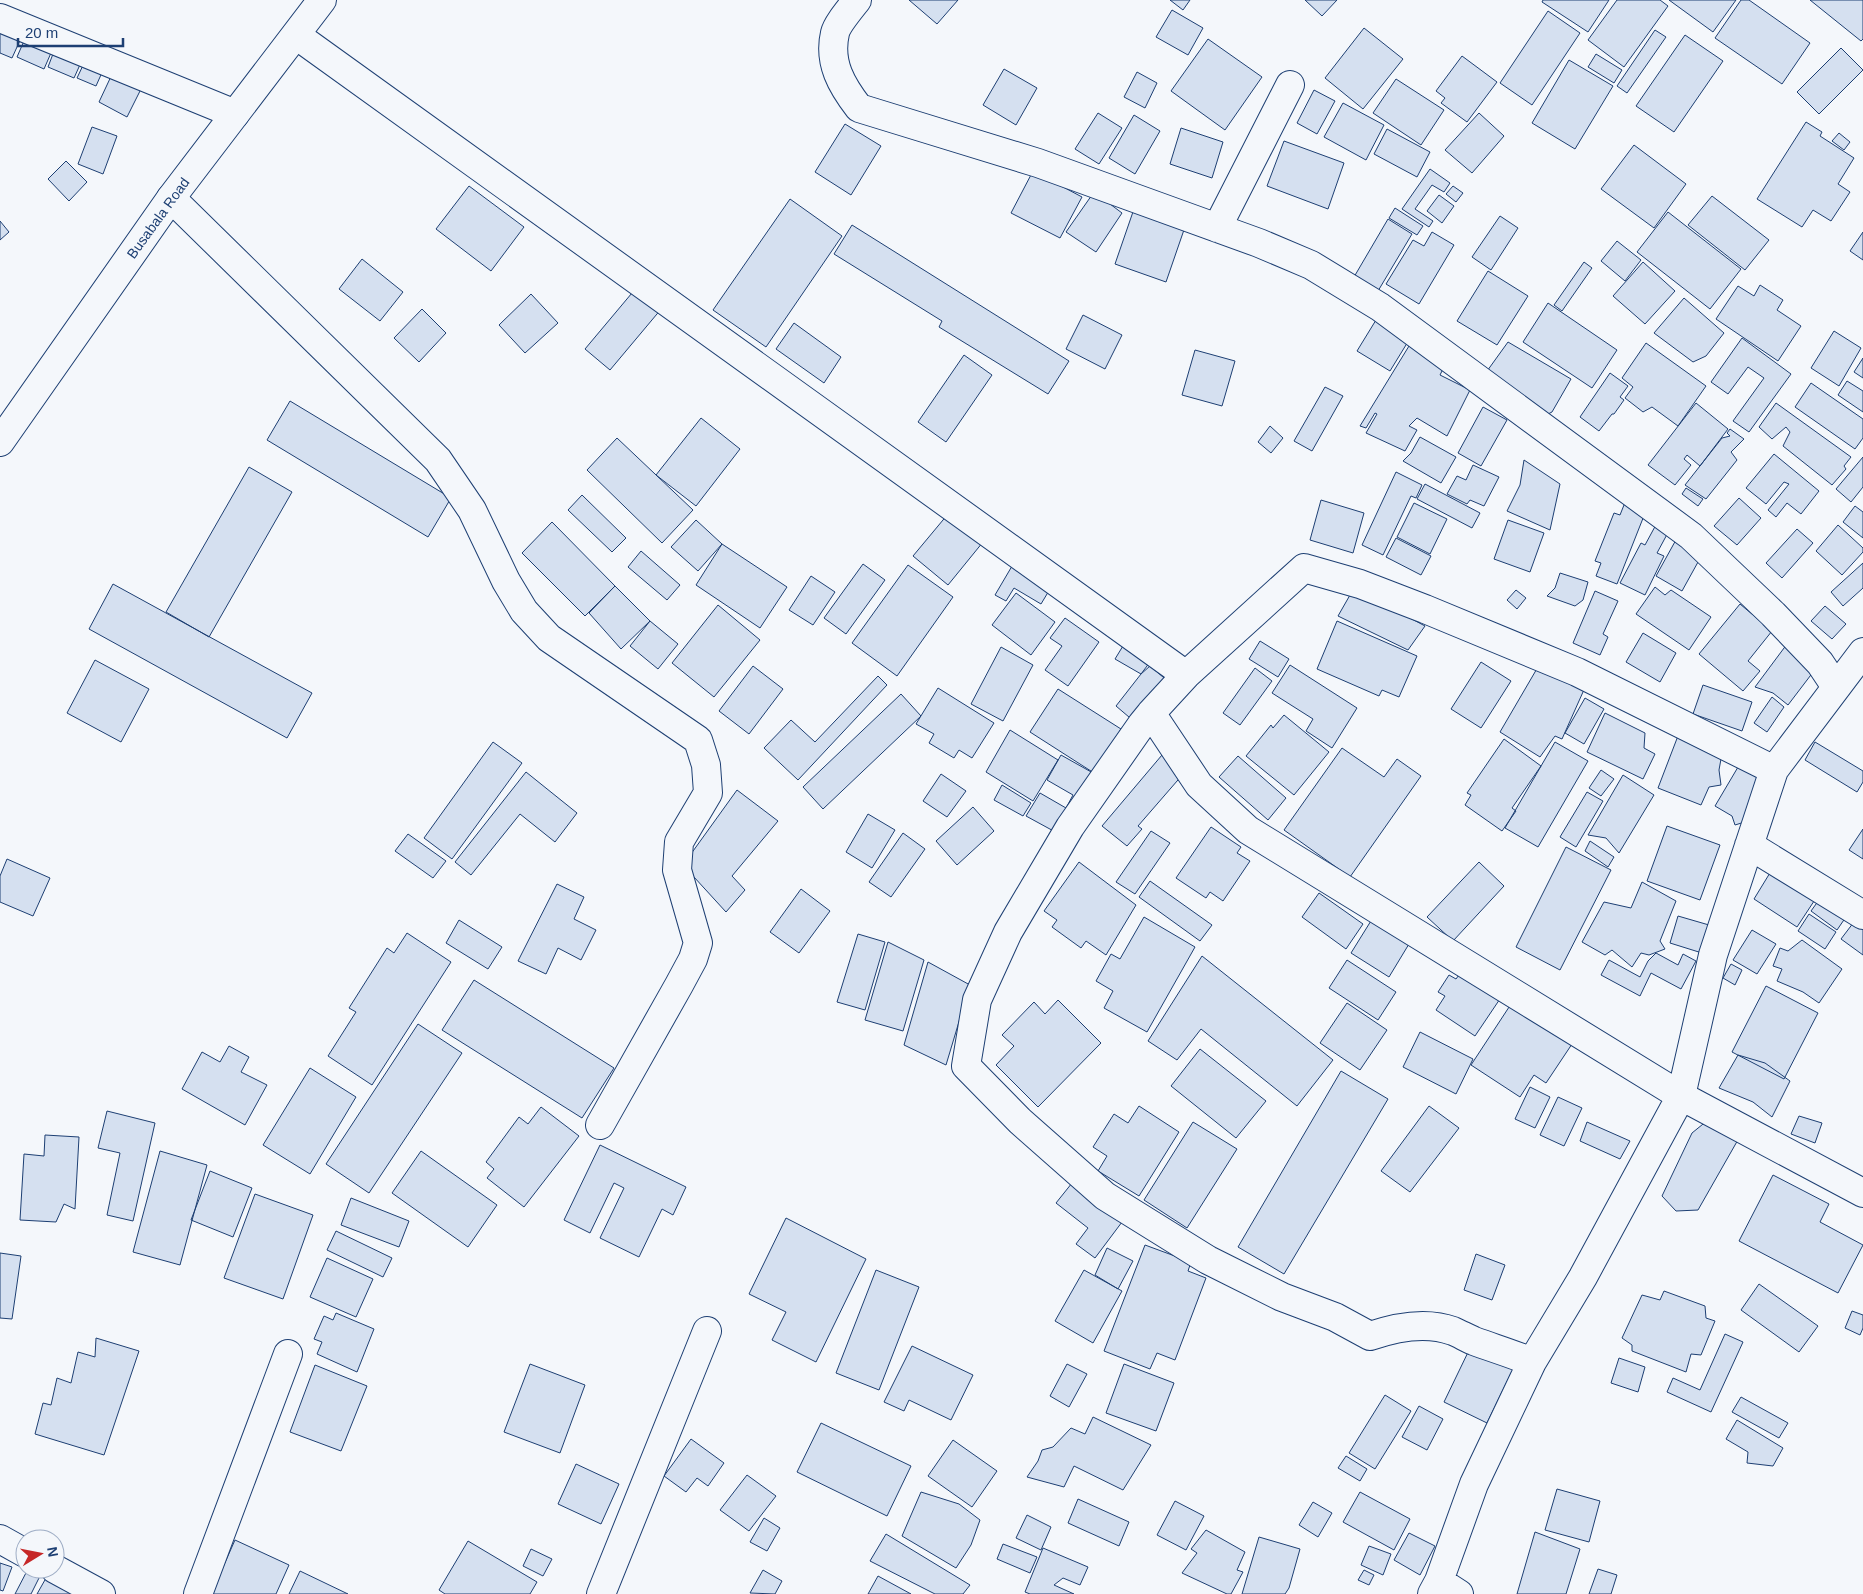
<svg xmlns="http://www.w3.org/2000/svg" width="1863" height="1594" font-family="Helvetica,sans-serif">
<rect width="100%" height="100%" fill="#f4f7fb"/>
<path fill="#d5e0f0" stroke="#1d3f73" d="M909,0H958L937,24Z
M1170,0H1190L1183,10Z
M1305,0H1337L1322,16Z
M1543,0H1609L1588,32L1542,2Z
M1617,0H1660L1668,6L1624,67L1588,40Z
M1669,0H1736L1713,32Z
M1741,0H1749L1810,43L1782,84L1715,38Z
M1810,0H1863V39L1861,41Z
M1172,10L1203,28L1188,55L1156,37Z
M1548,11L1580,33L1532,105L1500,83Z
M0,26L22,36L12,58L0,53Z
M1364,28L1403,59L1363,109L1325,78Z
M1655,30L1666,37L1627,93L1617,86Z
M27,34L54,46L44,69L17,57Z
M1685,35L1723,61L1674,132L1636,106Z
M1208,39L1262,77L1225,130L1171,91Z
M56,46L83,58L74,78L48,67Z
M1841,48L1863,70L1819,114L1797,92Z
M1596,54L1622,70L1614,83L1588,67Z
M1462,56L1497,82L1467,122L1441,103L1445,98L1436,91Z
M86,59L104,68L96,86L77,78Z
M1569,60L1613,86L1575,149L1532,123Z
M1004,69L1037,88L1016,125L983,105Z
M114,70L143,85L127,117L99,102Z
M1137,72L1157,83L1145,108L1124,97Z
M1396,79L1444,110L1421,145L1373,113Z
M1314,90L1335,101L1317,134L1297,123Z
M1343,103L1384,125L1366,160L1324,137Z
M1098,113L1122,128L1099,164L1075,149Z
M1479,113L1504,136L1472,173L1445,150Z
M1134,115L1160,131L1135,174L1109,158Z
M1806,122L1822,132L1820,136L1854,158L1838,184L1850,192L1831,221L1813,210L1802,227L1757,199Z
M845,124L881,146L851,195L815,172Z
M92,127L117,136L103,174L78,164Z
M1181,128L1223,142L1212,178L1170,164Z
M1387,129L1430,152L1417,177L1374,154Z
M1839,133L1850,142L1844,150L1832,141Z
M1284,141L1344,163L1328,209L1267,186Z
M1634,145L1686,184L1654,228L1601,189Z
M66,161L87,182L69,201L48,179Z
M1430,169L1450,183L1444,192L1432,185L1415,209L1433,221L1429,227L1402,209Z
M1033,171L1082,197L1060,238L1011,213Z
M469,186L524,227L491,271L436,229Z
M1453,186L1463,193L1456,202L1446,194Z
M1094,192L1122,213L1096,252L1066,232Z
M1439,195L1454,206L1442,223L1427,211Z
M1712,196L1769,240L1745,270L1688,225Z
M790,199L842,236L766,347L713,310Z
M1135,206L1186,224L1166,282L1115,264Z
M1395,208L1423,226L1417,235L1389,218Z
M1668,212L1741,269L1710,309L1637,252Z
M1500,216L1518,228L1491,270L1472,257Z
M1388,219L1412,234L1378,291L1354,277Z
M0,221L9,232L0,240Z
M852,225L1069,361L1048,394L939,327L942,321L834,254Z
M1432,232L1454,245L1419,304L1386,284L1413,240L1424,246Z
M1863,232V260L1850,251Z
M1617,241L1641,260L1625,281L1601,261Z
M362,259L403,292L380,321L339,289Z
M1584,262L1592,268L1562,311L1554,305Z
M1643,262L1675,291L1645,324L1613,296Z
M1488,271L1528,296L1497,345L1457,321Z
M1760,285L1783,300L1777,310L1801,326L1778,361L1716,319L1738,286L1754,296Z
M637,287L662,308L610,370L585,349Z
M531,294L558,323L525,353L499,325Z
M1684,298L1724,333L1706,356L1693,362L1654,333Z
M1548,303L1617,350L1592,388L1523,342Z
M422,309L446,333L419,362L394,338Z
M1083,315L1122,335L1105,369L1066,349Z
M1376,320L1409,340L1390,371L1357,351Z
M794,323L841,357L824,383L776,349Z
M1834,331L1861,348L1839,386L1811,368Z
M1742,338L1791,374L1749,432L1733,421L1764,378L1748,367L1728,394L1711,382Z
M1508,342L1571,379L1552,412L1538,419L1477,385Z
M1646,343L1706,386L1678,426L1652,407L1643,412L1625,398L1633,387L1622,378Z
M1409,346L1444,367L1440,375L1470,390L1447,436L1417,418L1409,426L1417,430L1405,451L1366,433L1377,414L1375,413L1366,428L1360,426Z
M1195,350L1235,361L1222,406L1182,395Z
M964,355L992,375L946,442L918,422Z
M1863,358V378L1854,372Z
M1610,373L1628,386L1620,397L1624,400L1614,414H1612L1599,431L1580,417Z
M1847,381L1863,391V412L1838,395Z
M1811,383L1863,419V438L1855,449L1795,407Z
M1325,387L1343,396L1312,451L1294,441Z
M290,401L451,498L428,537L267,440Z
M1696,403L1728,429L1700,466L1687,455L1684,459L1691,465L1675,485L1648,465Z
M1776,403L1851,457L1844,466L1846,469L1832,485L1783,446L1790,432L1786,427L1772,439L1759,427Z
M1483,407L1507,420L1481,466L1458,453Z
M701,418L740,449L696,506L656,475Z
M1270,426L1283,438L1271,453L1258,442Z
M1730,429L1744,439L1731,452L1737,460L1706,499L1685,485L1722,438L1730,436L1727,433Z
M1420,437L1456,457L1441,483L1403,461L1411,453Z
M617,438L693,510L662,543L587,470Z
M1774,454L1819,491L1801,514L1787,503L1776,517L1768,510L1789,484L1784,482L1766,504L1746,488Z
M1863,457V487L1851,502L1836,489Z
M1524,460L1560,484L1550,530L1507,511L1520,485Z
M1473,465L1499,477L1484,506L1470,500L1467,504L1447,494L1457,476L1466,480Z
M249,467L292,492L209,637L166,612Z
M1396,472L1422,485L1416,498L1411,496L1383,555L1362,545Z
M1425,484L1480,513L1472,528L1417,499Z
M1686,488L1703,499L1698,506L1682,494Z
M1630,490L1651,498L1617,584L1596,576L1601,563L1595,561L1614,513L1620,515Z
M582,495L626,538L612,552L568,510Z
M1739,498L1761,518L1737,545L1714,526Z
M1321,500L1364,513L1353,553L1310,540Z
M1414,503L1447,519L1430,554L1397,537Z
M1855,506L1863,512V538L1843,522Z
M948,514L983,542L948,585L913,556Z
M696,520L722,544L698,571L671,547Z
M1508,520L1544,533L1530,572L1494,559Z
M1658,521L1671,527L1657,553L1664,556L1645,595L1620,583L1641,543L1645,545Z
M552,522L615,586L585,616L522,553Z
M1838,525L1863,548V552L1842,575L1816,551Z
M1797,529L1813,543L1782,578L1766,563Z
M1396,538L1431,556L1421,575L1386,557Z
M1677,538L1703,553L1682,591L1656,576Z
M722,544L787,587L760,628L696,585Z
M641,551L680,585L667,600L628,567Z
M1015,561L1053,584L1041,604L1014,588L1006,601L995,595Z
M1863,563V588L1843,606L1831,592Z
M863,564L885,580L846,634L824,618Z
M908,565L953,597L897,676L852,643Z
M1560,573L1588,582L1583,600L1575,606L1547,596L1555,588Z
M811,576L835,592L813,625L789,610Z
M113,584L312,693L287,738L89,629Z
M615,586L650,621L621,649L589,613Z
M1655,587L1665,595L1671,590L1711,617L1689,650L1636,614Z
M1354,588L1425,626L1408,650L1338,616Z
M1516,590L1526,598L1517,609L1507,600Z
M1595,591L1618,601L1603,634L1608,637L1600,655L1573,643Z
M1016,593L1055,622L1031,655L992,625Z
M1740,604L1772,631L1748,661L1760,671L1743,691L1699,654Z
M718,605L760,640L714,697L672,663Z
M1825,606L1846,624L1832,639L1811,621Z
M1065,618L1099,642L1068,686L1045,670L1062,646L1050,638Z
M650,621L678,644L658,669L630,646Z
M1337,621L1417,656L1399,697L1382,690L1379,696L1317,669Z
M1643,633L1676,653L1660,682L1626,662Z
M1790,640L1820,663L1788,705L1773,693L1755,687Z
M1126,641L1153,658L1141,674L1115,659Z
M1260,641L1289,659L1278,677L1249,659Z
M1001,647L1033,665L1003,721L971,704Z
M95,660L149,689L121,742L67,713Z
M1542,660L1587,683L1562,739L1555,736L1540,757L1500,732Z
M1481,662L1511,681L1481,728L1451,709Z
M1290,665L1357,708L1332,748L1306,731L1313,719L1272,693Z
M753,666L783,689L749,734L719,711Z
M1150,666L1170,683L1136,723L1116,706L1141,674Z
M1255,668L1272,681L1240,725L1223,713Z
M878,676L887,685L798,780L764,748L791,720L815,742Z
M1703,685L1752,702L1742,731L1693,714Z
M938,688L994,723L972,758L959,750L954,758L929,743L934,734L916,724Z
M1058,689L1121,729L1094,773L1030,732Z
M901,694L921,716L823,809L803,787Z
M1772,697L1784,707L1767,732L1754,723Z
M1585,698L1604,709L1584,744L1565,733Z
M1605,713L1645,733L1644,748L1655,754L1643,779L1587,752Z
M1284,715L1329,752L1294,795L1246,756L1271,725L1273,728Z
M1681,728L1723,748L1719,770L1721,785L1709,787L1701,805L1658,788Z
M1010,730L1058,760L1033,801L986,772Z
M1504,739L1541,766L1512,808L1516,811L1502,831L1465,805L1471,795L1467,793Z
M493,742L522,763L452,859L424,838Z
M1555,742L1588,761L1538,847L1505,828Z
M1815,742L1863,771V782L1857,792L1805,760Z
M1342,748L1384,777L1397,759L1421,776L1350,877L1284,830Z
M1061,755L1093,773L1059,834L1026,816L1040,793L1066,808L1073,795L1047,780Z
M1162,755L1184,773L1138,826L1142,829L1127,846L1102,826Z
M1238,756L1286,798L1268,820L1219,777Z
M1741,762L1761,773L1748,821L1735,825L1732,816L1715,806Z
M1601,770L1614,779L1601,796L1589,788Z
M526,772L577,813L555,842L520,814L471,875L455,862Z
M941,774L966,791L947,817L923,801Z
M1623,775L1654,795L1619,853L1606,838L1588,835Z
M1002,785L1031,803L1023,816L994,800Z
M737,790L778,821L732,876L745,890L726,912L683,865Z
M1587,792L1603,801L1576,847L1560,837Z
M973,807L994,831L957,865L936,841Z
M868,814L895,830L872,868L846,852Z
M1667,826L1720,845L1700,900L1647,881Z
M1211,827L1241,847L1237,853L1250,861L1223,901L1210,892L1206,898L1176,878Z
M1863,829V859L1849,850Z
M1151,831L1170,843L1135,894L1116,882Z
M903,833L925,849L891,897L869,882Z
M408,834L446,861L433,878L395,851Z
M1590,841L1614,857L1608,867L1585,851Z
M1566,847L1611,870L1560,970L1516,947Z
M7,859L50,878L33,916L0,902V876Z
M1079,862L1136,905L1106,955L1086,941L1081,948L1052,927L1057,920L1044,911Z
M1479,862L1504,886L1453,941L1427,917Z
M1776,863L1820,892L1797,927L1754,899Z
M1150,881L1212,925L1200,941L1139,897Z
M1642,882L1676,901L1660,941L1665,949L1649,955L1641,953L1632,967L1612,950L1605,955L1582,942L1604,902L1631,908Z
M557,884L584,897L574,919L596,930L581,960L558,948L546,974L518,961Z
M801,889L830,911L799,953L770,932Z
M1319,893L1363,924L1346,949L1302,917Z
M1824,893L1850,911L1837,930L1811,911Z
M1809,914L1836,932L1825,949L1798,931Z
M1860,914L1863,916V955L1841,939Z
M1374,916L1412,939L1389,977L1351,953Z
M1678,916L1709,925L1702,953L1670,943Z
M1144,917L1195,947L1147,1032L1104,1008L1113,991L1096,981L1111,954L1120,959Z
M459,920L502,947L488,969L446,943Z
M1752,930L1776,944L1757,974L1733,960Z
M407,933L451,962L372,1085L328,1056L356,1012L349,1008L387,948L394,953Z
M858,934L885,942L865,1010L837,1002Z
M1802,940L1842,969L1819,1003L1803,992L1777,981L1782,969L1773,966L1780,948L1788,951Z
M888,942L924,960L903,1031L865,1020Z
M1656,953L1678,965L1683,954L1696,961L1681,989L1651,973L1640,996L1601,975L1609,960L1640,977L1648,961Z
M1202,956L1333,1060L1297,1106L1201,1029L1177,1060L1148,1041Z
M1347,960L1396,992L1378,1020L1329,988Z
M1469,961L1508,987L1475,1036L1436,1010L1445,996L1438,992L1449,975L1456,979Z
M928,962L970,985L946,1065L904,1045Z
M1731,964L1742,970L1735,985L1723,978Z
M474,980L614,1068L582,1118L442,1030Z
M1766,986L1818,1013L1784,1079L1732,1052Z
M1058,1000L1101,1043L1038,1107L996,1065L1014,1046L1002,1035L1034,1002L1045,1014Z
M1513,1001L1574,1041L1546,1083L1534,1075L1520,1097L1471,1065Z
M1347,1003L1387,1030L1360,1070L1320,1043Z
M418,1024L462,1053L369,1193L326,1164Z
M1420,1032L1473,1059L1456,1094L1403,1067Z
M229,1046L249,1057L241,1072L267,1085L245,1125L182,1089L202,1052L220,1062Z
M1200,1049L1266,1101L1236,1138L1171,1086Z
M1738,1055L1765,1063L1790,1081L1772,1117L1753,1102L1719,1088Z
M310,1068L356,1097L310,1174L263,1145Z
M1341,1071L1388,1099L1284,1274L1238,1247Z
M1530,1087L1550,1097L1535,1128L1515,1119Z
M1558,1097L1582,1108L1564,1146L1540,1135Z
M1139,1106L1179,1132L1139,1196L1098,1171L1107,1156L1093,1147L1114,1114L1128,1123Z
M1429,1106L1459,1128L1410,1192L1381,1171Z
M541,1107L579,1136L524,1207L487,1178L494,1169L486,1162L519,1117L528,1124Z
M107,1111L155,1123L133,1221L107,1215L120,1153L98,1148Z
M1799,1116L1822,1123L1815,1143L1791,1134Z
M1708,1120L1739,1138L1698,1210L1676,1211L1662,1196L1692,1133Z
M1193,1122L1237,1149L1187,1228L1144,1200Z
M1587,1122L1630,1141L1620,1159L1580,1141Z
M45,1135L79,1137L75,1209L64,1204L56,1222L20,1220L24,1154L44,1156Z
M600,1145L686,1187L673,1215L662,1209L639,1257L600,1238L624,1188L614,1183L590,1233L564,1220Z
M160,1151L207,1165L180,1265L133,1252Z
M421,1151L497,1205L468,1247L392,1193Z
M210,1171L252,1188L233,1237L191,1220Z
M1773,1175L1829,1204L1820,1222L1863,1245L1838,1293L1739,1241Z
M1072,1183L1122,1222L1095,1258L1076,1244L1088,1228L1056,1203Z
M255,1194L313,1215L283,1299L224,1278Z
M351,1198L409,1221L399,1247L341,1225Z
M786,1218L866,1259L816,1362L772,1340L786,1312L749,1294Z
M336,1231L392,1258L383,1277L327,1250Z
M1145,1245L1191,1262L1188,1271L1206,1278L1175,1360L1157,1353L1150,1369L1104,1351Z
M1107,1248L1133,1261L1118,1289L1095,1275Z
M0,1253L21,1256L12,1319L0,1318Z
M1476,1254L1505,1265L1492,1300L1464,1290Z
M327,1258L373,1279L356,1317L310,1297Z
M876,1270L919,1287L879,1390L836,1373Z
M1084,1270L1122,1291L1093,1343L1055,1321Z
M1759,1284L1818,1326L1799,1352L1741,1310Z
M1664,1291L1705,1306L1706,1318L1715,1321L1701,1355L1691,1354L1686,1372L1632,1351V1345L1622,1338L1642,1295L1660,1300Z
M1852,1311L1863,1315V1328L1860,1335L1845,1328Z
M336,1313L374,1329L357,1372L317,1354L322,1342L314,1339L324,1316L333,1320Z
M1725,1334L1743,1342L1711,1412L1667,1392L1673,1378L1700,1390Z
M96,1338L139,1351L104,1455L35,1434L43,1403L51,1405L57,1378L71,1383L78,1352L95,1357Z
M1472,1344L1515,1365L1487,1423L1444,1402Z
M912,1346L973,1375L951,1420L909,1400L904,1411L884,1402Z
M1619,1358L1645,1367L1638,1392L1611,1383Z
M530,1364L585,1385L560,1453L504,1432Z
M1067,1364L1087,1374L1069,1407L1050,1396Z
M1124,1364L1174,1383L1156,1431L1106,1413Z
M315,1365L367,1386L341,1451L290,1432Z
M1385,1395L1411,1411L1375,1469L1349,1453Z
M1741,1397L1788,1423L1779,1438L1732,1412Z
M1419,1406L1443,1419L1427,1450L1402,1437Z
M1093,1417L1151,1445L1123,1490L1074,1466L1064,1487L1027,1477L1038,1461L1042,1450L1053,1447L1071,1428L1085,1434Z
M1737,1420L1783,1448L1773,1466L1747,1463L1748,1452L1726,1439Z
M821,1423L911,1466L887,1516L797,1472Z
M691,1439L724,1463L708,1486L697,1478L686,1492L664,1476Z
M953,1440L997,1471L972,1507L928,1476Z
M1346,1456L1367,1469L1360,1481L1338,1468Z
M576,1464L619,1484L601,1524L558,1504Z
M747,1475L776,1496L749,1531L720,1510Z
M1557,1489L1600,1501L1589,1542L1545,1530Z
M921,1492L959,1504L980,1520L971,1545L956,1568L902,1536Z
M1360,1492L1410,1519L1394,1550L1343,1522Z
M1078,1499L1129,1522L1119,1546L1068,1523Z
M1175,1501L1204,1516L1186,1550L1157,1535Z
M1313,1502L1332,1513L1318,1537L1299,1525Z
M1027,1515L1051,1527L1041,1550L1016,1538Z
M764,1518L780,1528L767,1551L750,1542Z
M1206,1530L1245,1552L1237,1570L1243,1572L1231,1594H1227L1182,1573L1197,1553L1191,1549Z
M1535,1532L1580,1549L1566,1594H1517Z
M1409,1533L1435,1546L1420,1575L1394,1560Z
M886,1534L970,1585L963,1594H935L870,1561Z
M1259,1537L1300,1549L1289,1588L1285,1594H1242Z
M235,1540L289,1565L276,1594H211Z
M468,1541L537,1582L530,1594H445L439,1590Z
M1003,1544L1037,1557L1030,1573L997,1559Z
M1369,1546L1391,1554L1383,1575L1361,1565Z
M1043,1548L1088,1567L1080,1585L1063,1578L1054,1585L1074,1594H1030L1025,1592Z
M531,1549L552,1559L543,1576L523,1566Z
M0,1563L12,1567L3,1591L0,1590Z
M28,1569H36L42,1572L31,1594H15Z
M1598,1569L1617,1575L1611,1594H1589Z
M763,1570L782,1581L775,1594L750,1593Z
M1364,1570L1374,1575L1369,1585L1358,1580Z
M50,1571L74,1594H37Z
M300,1571L348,1594H289Z
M878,1576L911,1594H868Z"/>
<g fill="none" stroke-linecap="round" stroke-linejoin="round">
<g stroke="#1d3f73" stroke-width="30">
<path id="minor" d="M857,0C851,8 837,24 835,33C828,63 842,86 859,108L1038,163L1259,243L1311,265L1380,307L1691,536L1773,614L1820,663L1836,687
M0,18L235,114
M296,35L1186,675
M171,198L438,460L472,510L506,581L524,611L549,638L698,740L706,765L708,793L679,842L677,870L698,943L693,959L679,985L600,1125
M1217,228L1290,85
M1151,713L1199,785L1248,830L1681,1096L1863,1193
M1749,845L1863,915
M1532,1362C1513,1354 1493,1348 1474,1341C1467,1338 1460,1334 1453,1331C1426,1321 1396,1327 1370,1336L1335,1317L1282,1297L1208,1260L1105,1196L1020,1121L966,1066L977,1000L1008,932L1070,827L1142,724L1151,713L1186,675L1304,568L1360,584L1425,609L1577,672L1774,770
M0,1539L25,1553
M55,1569L101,1594
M1439,1581L1459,1594
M198,1594L288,1354
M601,1594L707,1331
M1432,1594L1439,1581L1474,1484L1532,1362L1583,1277L1681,1096L1713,955L1774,770L1863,652"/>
</g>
<g stroke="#1d3f73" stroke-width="30">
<path id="tertiary" d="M0,442L171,198L322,0"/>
</g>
<use href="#minor" stroke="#f4f7fb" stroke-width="28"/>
<use href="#tertiary" stroke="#f4f7fb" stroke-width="28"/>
</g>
<g text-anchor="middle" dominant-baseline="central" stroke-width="4" stroke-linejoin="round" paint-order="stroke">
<g font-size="14" fill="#1d3f73" stroke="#f4f7fb">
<text transform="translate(158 218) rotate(-54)">Busabala Road</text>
</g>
</g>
<g transform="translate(40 1554) rotate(80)"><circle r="24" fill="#f4f7fb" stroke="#9eadc5"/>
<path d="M0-4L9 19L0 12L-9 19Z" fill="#c62828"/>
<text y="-8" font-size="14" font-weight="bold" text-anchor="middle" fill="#1d3f73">N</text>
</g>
<path d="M18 38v8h105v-8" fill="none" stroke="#1d3f73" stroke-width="2.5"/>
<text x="25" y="38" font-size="15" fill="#1d3f73" stroke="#f4f7fb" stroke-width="4" paint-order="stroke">20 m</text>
</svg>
